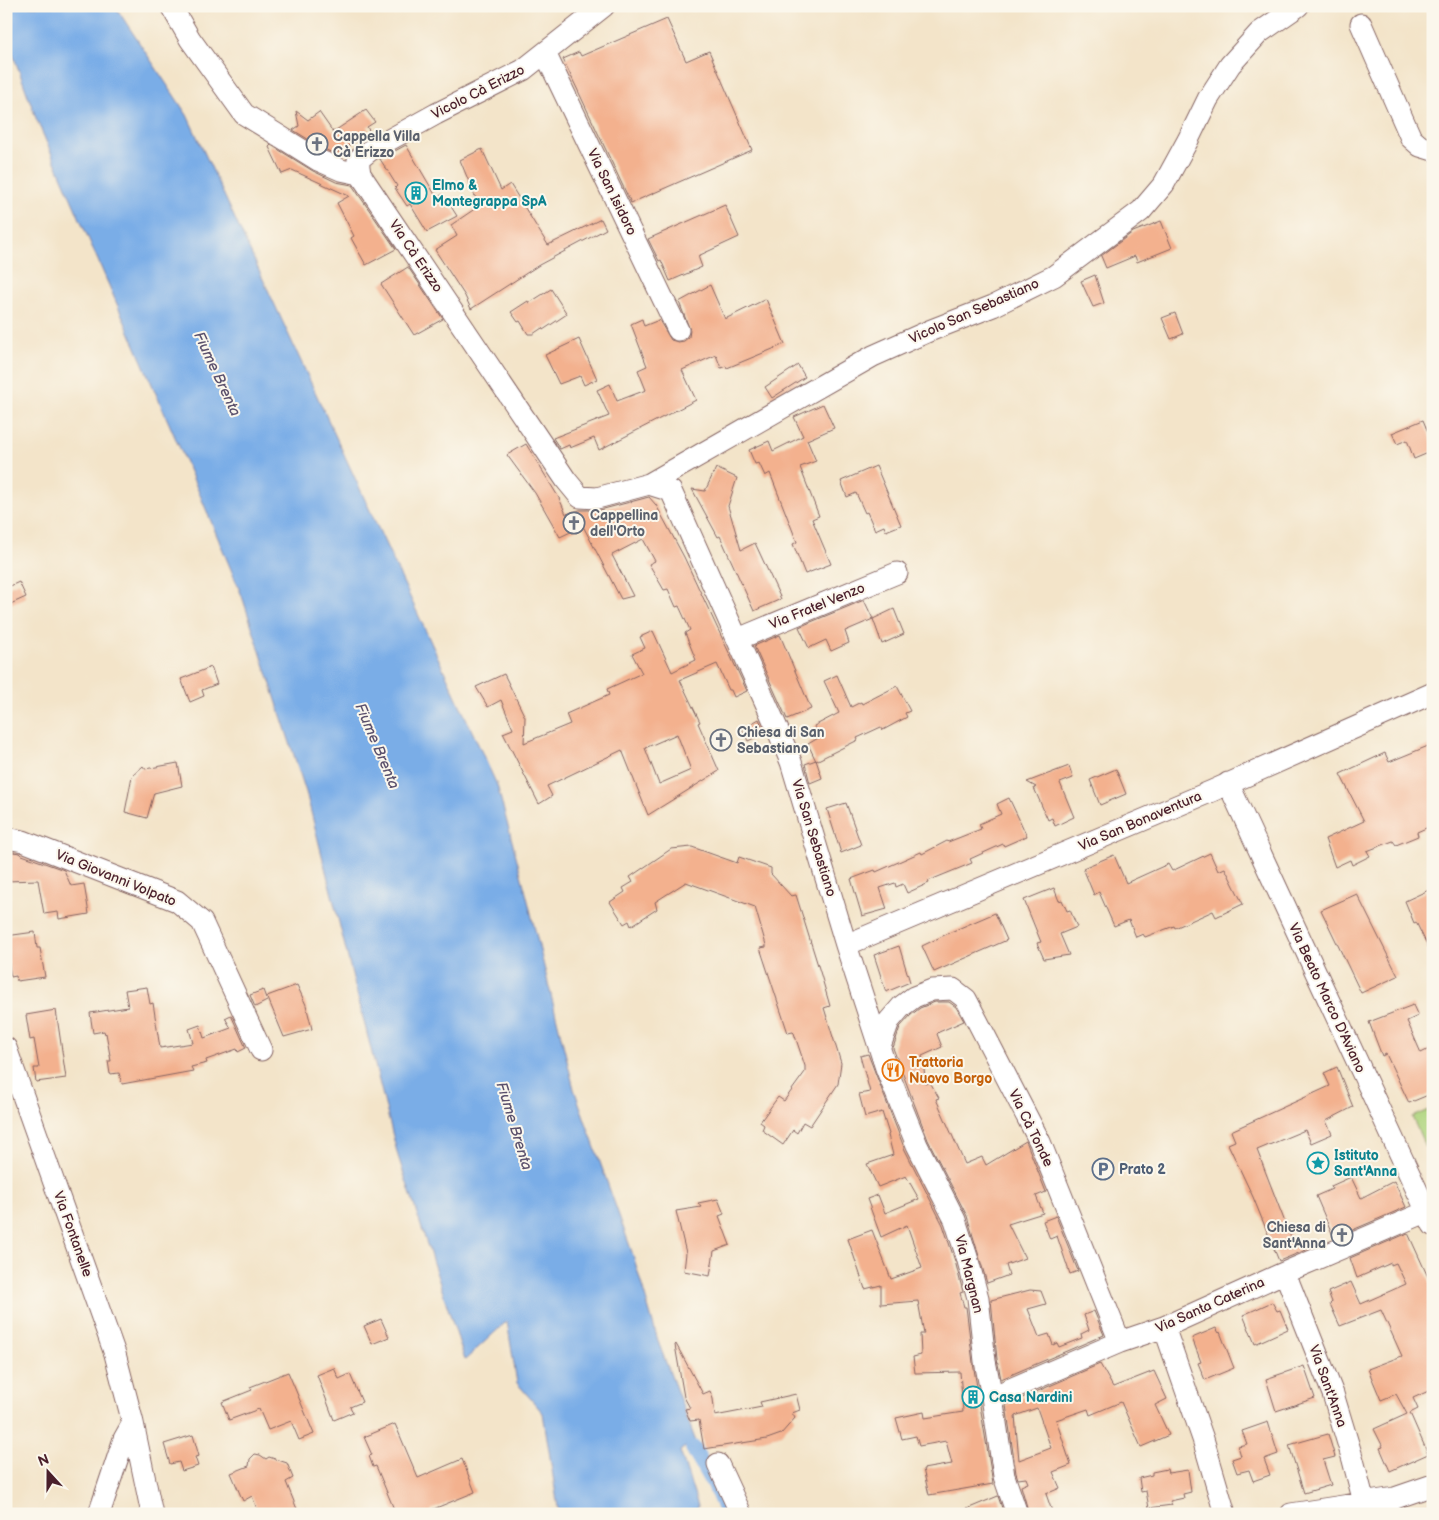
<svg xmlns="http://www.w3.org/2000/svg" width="1439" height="1520" font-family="'Balsamiq Sans',sans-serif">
<rect width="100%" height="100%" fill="#fbf7ec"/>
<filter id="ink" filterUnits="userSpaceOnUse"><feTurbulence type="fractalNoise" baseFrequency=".02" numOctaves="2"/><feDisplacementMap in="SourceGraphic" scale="10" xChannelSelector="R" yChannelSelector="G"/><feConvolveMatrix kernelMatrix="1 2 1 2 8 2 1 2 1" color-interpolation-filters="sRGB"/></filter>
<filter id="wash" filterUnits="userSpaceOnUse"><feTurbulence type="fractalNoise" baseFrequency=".0096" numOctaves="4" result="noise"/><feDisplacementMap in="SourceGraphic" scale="20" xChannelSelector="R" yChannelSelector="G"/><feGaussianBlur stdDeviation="1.12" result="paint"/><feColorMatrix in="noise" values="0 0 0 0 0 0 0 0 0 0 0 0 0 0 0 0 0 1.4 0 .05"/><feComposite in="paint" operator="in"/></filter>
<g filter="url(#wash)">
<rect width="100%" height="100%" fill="#f3e4c9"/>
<path fill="#aed47d" stroke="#7c7a54" d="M1433,1108V1163L1412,1117Z"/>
<path fill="#7aade7" stroke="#626689" d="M6,6H115L187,115L497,785L527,897L574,1089L633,1255L659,1344L695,1439L680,1451L698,1506L696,1514H559L543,1413L517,1383L507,1321L465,1360L398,1156L306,792L242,596L198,490L36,118L6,35Z"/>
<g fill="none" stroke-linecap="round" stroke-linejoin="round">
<path stroke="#7aade7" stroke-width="16" d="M693,1448L718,1492L727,1514"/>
</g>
<g id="blocks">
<path fill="#f3b18e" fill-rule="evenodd" d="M667,19L686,61L709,51L752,150L631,203L563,59L579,52L581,56Z
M366,110L375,122L367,127L370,132L335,154L324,149L293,130L299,126L296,111L308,120L319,112L333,132Z
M271,145L313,171L336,182L352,185L396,249L366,265L351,238L354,236L337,203L349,196L292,170L282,174L269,147Z
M406,145L437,198L443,194L457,216L427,232L410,204L407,206L395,188L397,186L380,159Z
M482,149L501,190L510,184L548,245L601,219L606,229L539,265L471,309L465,296L435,250L457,236L451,225L479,206L460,160Z
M725,205L739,237L698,256L702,267L670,281L661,260L659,261L648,239Z
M1161,221L1172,248L1137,262L1135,256L1106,268L1101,256L1133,232Z
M408,267L443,319L414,335L381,284Z
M1095,275L1104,303L1093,307L1081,281Z
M710,285L725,319L766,299L785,344L727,368L726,366L721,368L716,355L682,370L696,400L599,450L594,438L570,448L569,445L560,449L553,438L609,416L597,390L610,384L617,401L646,390L638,370L647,366L631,324L642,319L644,326L659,320L671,340L678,342L684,341L689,337L690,330L679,302Z
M551,289L567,314L543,330L542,328L533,334H528L520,321L518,322L511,312L528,301L529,303Z
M1175,313L1183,334L1171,339L1162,318Z
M579,339L597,379L584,385L580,376L559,384L545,355Z
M798,365L805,377L772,398L765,387Z
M823,404L834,428L807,440L816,461L800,467L819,516L812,519L831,564L805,574L793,544L797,542L770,473L765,476L759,463L755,464L749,450L769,441L773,451L803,436L794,417Z
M1423,420L1433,444V451L1414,459L1407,440L1397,444L1392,433Z
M526,444L559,498L566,514L580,510H600L649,497L656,505L684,557L747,691L734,697L731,690H729L717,664L680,680L700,722L698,723L719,771L648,815L622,750L547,786L552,796L539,804L503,733L513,729L501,700L488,707L476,687L504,674L525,717L524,743L570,724L566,714L609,695L607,689L642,673L632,654L645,648L640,637L653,631L672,672L696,660L685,633L690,630L679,606L676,607L668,589L664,590L649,564L655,561L643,539L612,555L633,596L621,599L583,526L560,537L535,493L507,455ZM677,734L691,770L659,784L645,748Z
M876,466L901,525L886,531L884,526L875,530L867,512L865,513L856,493L847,497L841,481Z
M716,468L737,478L728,506L741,550L755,543L781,599L754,611L720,536L718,537L692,489L705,491Z
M19,582L26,597L6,606V588Z
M864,600L873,619L845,631L849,643L831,651L826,640L809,648L799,627Z
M894,609L904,634L882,644L873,619Z
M780,635L811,709L787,719L754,646Z
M211,667L217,684L202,690L204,696L190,702L181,679Z
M837,675L851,707L861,702L862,704L897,686L910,711L905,713L907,717L883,730L881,727L857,738L858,740L816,761L808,744L820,737L814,726L839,713L824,681Z
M759,719L765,733L748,741L742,729Z
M1433,744V825L1417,832L1418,836L1396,845L1393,841L1367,851L1370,856L1352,865L1350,860L1335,867L1325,839L1364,821L1340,774L1385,753L1389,762Z
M816,760L822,778L810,783L805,764Z
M178,763L182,786L154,793L147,818L125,812L132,776L143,766L145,769Z
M1069,766L1073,778L1060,783L1074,817L1055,826L1052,818L1048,820L1034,788L1036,787L1027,782Z
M1116,769L1126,794L1100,805L1090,780Z
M1009,798L1027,836L1004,846L1003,844L970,859L972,863L928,881L929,883L907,893L903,884L896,887L895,883L880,888L887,909L862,916L851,879L875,870L876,872L921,852L922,854L947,841L948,842L981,829L979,824L1001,814L997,804Z
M846,803L861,845L841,853L827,809Z
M692,847L737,863L739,857L771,868V874L791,896L796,895L821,975L830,1006L824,1008L841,1063L838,1084L810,1126L803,1122L797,1133L793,1130L783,1145L762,1130L764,1125L760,1122L778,1097L784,1101L805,1072V1066L794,1033L793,1032L788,1033L760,948L766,947V945L755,907L686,882L655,902L657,909L631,926L629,921L624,924L610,902L625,892L623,888L633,882L630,877L671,849Z
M6,851L20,853L22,855L64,870L71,886L84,884L89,914L59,919L58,912L44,914L38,880L6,881Z
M1210,853L1218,871L1225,868L1243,904L1216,917L1213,911L1175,928L1174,926L1145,937L1143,934L1136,937L1129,920L1114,926L1099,892L1094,895L1083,868L1114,855L1126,883L1168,864L1172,871Z
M1054,888L1059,901L1062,900L1067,911L1070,910L1077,927L1060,934L1069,955L1044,959L1037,943L1041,942L1024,900Z
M1433,888V957L1416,922L1414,923L1405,901Z
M1357,894L1398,976L1361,993L1321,910Z
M995,913L1007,940L934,972L922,946L953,931Z
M35,932L37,948H40L45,977L17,981L16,976L11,977L8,960H6V936Z
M899,946L910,982L886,992L874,955Z
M297,985L306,1005L312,1029L284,1037L267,996Z
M147,987L150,1004L153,1003L160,1048L193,1043L189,1029L200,1025L204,1038L231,1028L225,1018L231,1015L246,1048L238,1052L237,1049L206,1060L207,1063L191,1067L193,1071L122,1084L119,1073L110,1074L108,1061H111L106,1033L105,1034L104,1031L93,1033L90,1013L128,1007L125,990Z
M263,990L267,1001L255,1007L250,995Z
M935,1002H949L956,1007L964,1021L939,1032L937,1034L942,1047L922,1056L926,1084L930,1082L939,1098L936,1099L965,1164L982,1157L986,1165L1026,1141L1046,1192L1036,1196L1043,1213L1008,1224L1025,1258L1006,1265L1009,1275L987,1283L967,1216L928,1140L893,1048L900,1027L911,1015L920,1008Z
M1413,1005L1418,1016L1407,1021L1421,1053L1433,1047V1093L1409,1103L1386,1054L1382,1056L1369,1022Z
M56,1010L66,1078L36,1082L34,1068H39L34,1039L30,1040L26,1015Z
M868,1054L905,1150L943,1225L955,1261L963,1292L960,1293L964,1307H966L973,1363L993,1484L929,1495L923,1469L952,1464L946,1441L919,1446L916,1436L902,1439L896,1418L924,1412L925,1418L963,1412L962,1397L960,1372L915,1373L913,1357L921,1355L920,1334H924L918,1301L881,1304V1285L865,1289L848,1239L872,1230L891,1279L922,1268L907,1225L881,1237L867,1199L878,1195L885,1213L919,1199L906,1176L878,1187L867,1164L893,1155L888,1135L889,1134L882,1112L865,1117L859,1094L870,1092L860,1056Z
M1337,1067L1353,1107L1326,1121L1332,1134L1311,1143L1305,1130L1257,1150L1293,1243L1302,1240L1306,1250L1279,1261L1253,1197L1228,1144L1235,1141L1231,1131L1330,1086L1324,1073Z
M1351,1177L1361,1198L1394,1181L1406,1207L1334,1238L1316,1196L1332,1189L1331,1186Z
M718,1199L724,1214L719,1216L730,1245L714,1251L710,1276L684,1271L686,1253L676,1211L701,1207L698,1203Z
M1056,1216L1078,1271L1070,1274L1057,1236L1050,1239L1043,1221Z
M1408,1233L1433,1288V1389L1413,1398L1418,1409L1410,1413L1428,1454L1390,1471L1380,1448L1383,1447L1374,1429L1407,1414L1396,1394L1381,1400L1368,1369L1402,1356L1381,1310L1340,1326L1330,1304L1332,1302L1328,1292L1351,1282L1361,1304L1406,1284L1396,1263L1391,1265V1263L1357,1278L1350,1258Z
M1030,1290L1041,1291L1046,1304L1028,1309L1039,1337L1049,1334L1053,1345L1057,1343L1059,1347L1082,1338L1081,1334L1089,1330L1084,1315L1094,1311L1104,1335L1001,1379L997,1359L991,1300Z
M1272,1302L1277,1311L1280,1310L1288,1329L1255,1344L1243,1315Z
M381,1319L389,1337L372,1344L364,1326Z
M1216,1328L1219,1333L1220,1332L1234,1368L1205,1380L1198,1363L1201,1362L1192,1338Z
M676,1344L703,1394L710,1391L713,1399L715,1416L762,1407L760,1402L796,1394L800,1410L792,1413L795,1418L781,1434L767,1439L704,1449L699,1420L690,1421L685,1409L690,1408L684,1397L675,1345Z
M1100,1364L1113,1387L1154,1371L1167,1399L1155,1405L1169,1435L1141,1447L1121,1402L1090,1415L1088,1409L1056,1420L1071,1465L1053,1472L1060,1488L1046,1494L1053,1514H1029L1021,1486L1028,1483L1026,1478L1018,1479L1016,1473L1006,1405ZM1037,1408L1051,1448L1019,1460L1015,1416Z
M1304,1366L1315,1398L1276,1411L1266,1379Z
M334,1368L339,1379L350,1374L362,1402L350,1407L353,1412L334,1420L317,1375Z
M288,1372L314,1434L299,1440L291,1421L268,1430L259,1409L229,1420L222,1402L252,1390L250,1387Z
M1268,1422L1278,1454L1264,1459L1270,1475L1253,1481L1249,1470L1237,1473L1232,1459L1241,1456L1238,1446L1247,1444L1242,1431Z
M395,1424L418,1478L462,1459L475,1492L431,1510L433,1514H396L376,1466L373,1467L369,1456L372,1455L364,1437Z
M1328,1434L1335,1457L1323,1460L1331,1485L1304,1493L1289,1445Z
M193,1435L199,1456L195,1457L198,1466L182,1471L179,1462L170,1464L164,1444Z
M255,1454L260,1455L266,1459L269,1457L287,1463L293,1478L286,1482L299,1514H259L252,1496L243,1501L231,1473L249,1466L250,1459Z
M1167,1469L1168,1473L1188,1470L1191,1492L1183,1494L1184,1498L1170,1501L1172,1505L1149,1508L1146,1491L1141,1492L1139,1478L1152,1475V1472Z
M998,1496L1004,1514H955Z"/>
</g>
</g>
<g filter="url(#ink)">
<use href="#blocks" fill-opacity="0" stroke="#856462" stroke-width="1"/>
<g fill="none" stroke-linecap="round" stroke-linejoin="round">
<g stroke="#856462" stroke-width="23">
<path id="minor" d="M171,6L190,39L244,114L318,160L341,170L360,174
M604,6L523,70L436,114L369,151L358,160L360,174L566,480L580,497L597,498L649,484L873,356L929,331L993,306L1054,276L1141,211L1164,184L1188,140L1208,99L1230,65L1259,33L1298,6
M1361,24L1411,138L1420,146L1433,150
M545,53L678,330
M649,484L671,491L777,728L791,762L846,945L886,1068L917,1145L955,1220L967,1257L978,1298L985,1361L992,1397L1004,1476L1017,1514
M738,639L897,573
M1228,783L1433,1225
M6,838L23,841L177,901L202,922L261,1050
M846,945L1212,791L1433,693
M880,1046L889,1021L902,1006L914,997L932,990L953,989L966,999L1040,1142L1120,1342
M6,1048L115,1354L133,1423L152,1514
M1285,1273L1333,1394L1353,1460L1364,1502
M1164,1327L1203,1439L1225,1514
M992,1397L1120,1342L1164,1327L1279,1275L1433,1209
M718,1464L741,1514
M99,1514L124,1439L133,1423
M1291,1514L1395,1498L1433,1485"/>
</g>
<use href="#minor" stroke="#fff" stroke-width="21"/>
</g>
</g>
<defs>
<g id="church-ring" transform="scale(1.125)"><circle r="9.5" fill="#fbf7ec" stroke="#6b7280" stroke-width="1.5"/><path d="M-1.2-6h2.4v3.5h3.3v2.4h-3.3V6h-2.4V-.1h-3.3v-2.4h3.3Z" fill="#6b7280"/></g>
<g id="building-ring" transform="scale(1.125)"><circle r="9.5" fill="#fbf7ec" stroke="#0f9aa8" stroke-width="1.5"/><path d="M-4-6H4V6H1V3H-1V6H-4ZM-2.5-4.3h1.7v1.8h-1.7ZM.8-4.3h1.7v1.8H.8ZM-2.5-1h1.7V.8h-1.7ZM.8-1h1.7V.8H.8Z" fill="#0f9aa8"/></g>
<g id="restaurant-ring" transform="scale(1.125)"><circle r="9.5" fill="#fbf7ec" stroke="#e8710a" stroke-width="1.5"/><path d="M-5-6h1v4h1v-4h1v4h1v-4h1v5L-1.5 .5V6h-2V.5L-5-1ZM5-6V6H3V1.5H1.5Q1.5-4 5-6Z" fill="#e8710a"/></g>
<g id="sight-ring" transform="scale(1.125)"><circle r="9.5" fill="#fbf7ec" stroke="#0f9aa8" stroke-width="1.5"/><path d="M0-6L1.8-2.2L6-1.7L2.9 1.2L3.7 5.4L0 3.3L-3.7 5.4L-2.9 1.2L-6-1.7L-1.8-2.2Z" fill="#0f9aa8"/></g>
<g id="parking-ring" transform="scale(1.125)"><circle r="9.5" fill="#fbf7ec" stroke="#5c6f8a" stroke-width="1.5"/><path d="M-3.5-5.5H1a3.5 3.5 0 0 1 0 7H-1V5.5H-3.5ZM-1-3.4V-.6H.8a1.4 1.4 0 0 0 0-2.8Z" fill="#5c6f8a"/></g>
</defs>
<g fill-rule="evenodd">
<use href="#church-ring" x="317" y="144"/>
<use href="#building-ring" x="416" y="193"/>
<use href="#church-ring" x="574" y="523"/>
<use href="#church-ring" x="721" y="740"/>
<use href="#restaurant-ring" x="893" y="1070"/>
<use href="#sight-ring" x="1318" y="1163"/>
<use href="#parking-ring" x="1103" y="1169"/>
<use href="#church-ring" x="1342" y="1235"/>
<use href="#building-ring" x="973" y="1397"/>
</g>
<g text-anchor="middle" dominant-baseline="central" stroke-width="4" stroke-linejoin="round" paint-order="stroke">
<g font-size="14" fill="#4a1f2b" stroke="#fbf7ec">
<text transform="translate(478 92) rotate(-27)">Vicolo Cà Erizzo</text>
<text transform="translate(612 192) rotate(64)">Via San Isidoro</text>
<text transform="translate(416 256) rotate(56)">Via Cà Erizzo</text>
<text transform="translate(974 311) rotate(-24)">Vicolo San Sebastiano</text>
<text transform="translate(817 606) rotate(-22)">Via Fratel Venzo</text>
<text transform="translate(1140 821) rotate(-23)">Via San Bonaventura</text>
<text transform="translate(814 838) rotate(73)">Via San Sebastiano</text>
<text transform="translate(116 878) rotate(22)">Via Giovanni Volpato</text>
<text transform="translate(1327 998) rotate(65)">Via Beato Marco D'Aviano</text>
<text transform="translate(1031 1128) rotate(64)">Via Cà Tonde</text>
<text transform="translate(73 1234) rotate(70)">Via Fontanelle</text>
<text transform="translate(969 1274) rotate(76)">Via Margnan</text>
<text transform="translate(1210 1305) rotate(-24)">Via Santa Caterina</text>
<text transform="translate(1328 1386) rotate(70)">Via Sant'Anna</text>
</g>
<g font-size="14" font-weight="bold" fill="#5b616d" stroke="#fbf7ec" text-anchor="start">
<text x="333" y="136">Cappella Villa<tspan x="333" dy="16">Cà Erizzo</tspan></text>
<text x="590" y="515">Cappellina<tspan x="590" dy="16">dell'Orto</tspan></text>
<text x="737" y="732">Chiesa di San<tspan x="737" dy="16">Sebastiano</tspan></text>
<text x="1326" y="1227" text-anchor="end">Chiesa di<tspan x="1326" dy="16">Sant'Anna</tspan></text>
</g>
<g font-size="14" font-weight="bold" fill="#0d838f" stroke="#fbf7ec" text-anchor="start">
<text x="432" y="185">Elmo &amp;<tspan x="432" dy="16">Montegrappa SpA</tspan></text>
<text x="1334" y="1155">Istituto<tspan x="1334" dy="16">Sant'Anna</tspan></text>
<text x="989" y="1397">Casa Nardini</text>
</g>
<g font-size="14" font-weight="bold" fill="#c56008" stroke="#fbf7ec" text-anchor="start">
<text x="909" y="1062">Trattoria<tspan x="909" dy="16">Nuovo Borgo</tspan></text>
</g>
<g font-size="14" font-weight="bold" fill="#4e5e75" stroke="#fbf7ec" text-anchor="start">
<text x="1119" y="1169">Prato 2</text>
</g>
<g font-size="15" font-style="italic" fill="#5b516d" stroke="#fbf7ec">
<text transform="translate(217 374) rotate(65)">Fiume Brenta</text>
<text transform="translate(377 746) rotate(67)">Fiume Brenta</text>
<text transform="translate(514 1126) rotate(73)">Fiume Brenta</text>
</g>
</g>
<rect width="1439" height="1520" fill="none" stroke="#fbf7ec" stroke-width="25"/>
<g transform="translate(48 1472) rotate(339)" stroke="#fbf7ec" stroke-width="4" paint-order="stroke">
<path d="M0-4L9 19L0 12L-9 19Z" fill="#4a1f2b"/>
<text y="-8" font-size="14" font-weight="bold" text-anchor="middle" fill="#4a1f2b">N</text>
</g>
</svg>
